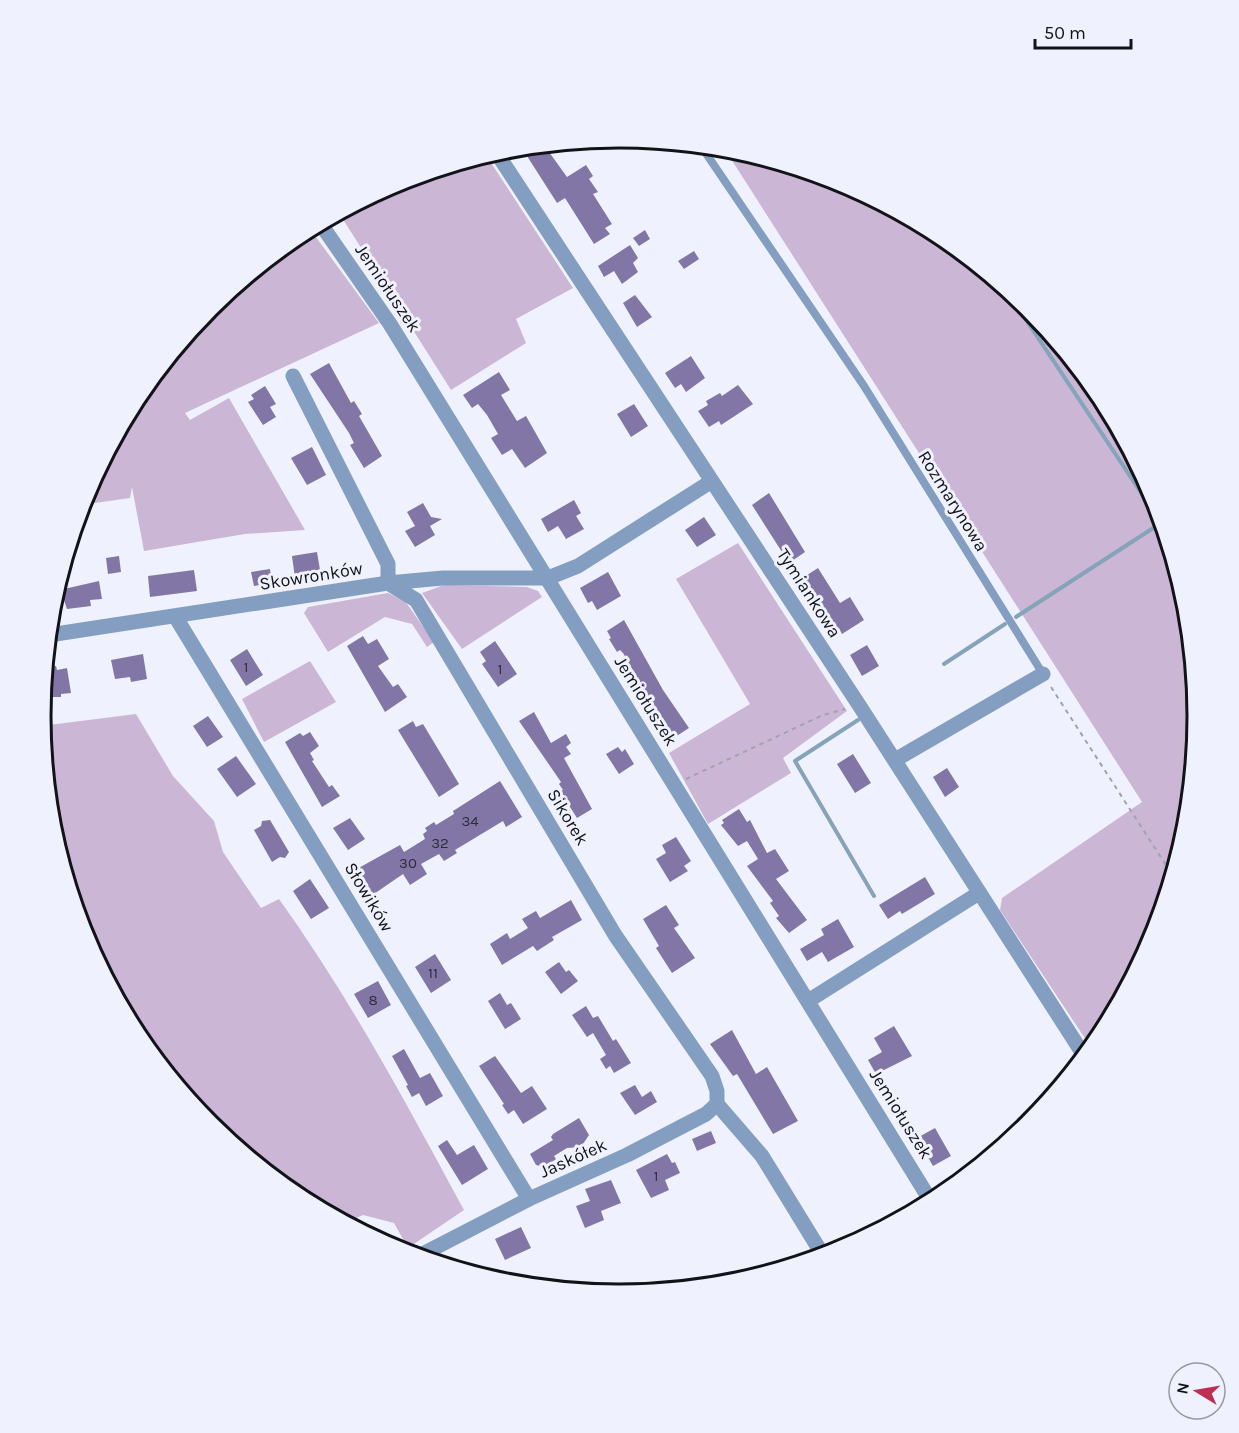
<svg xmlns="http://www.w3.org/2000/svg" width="1239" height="1433" font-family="Karla,sans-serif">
<rect width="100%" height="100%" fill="#eff2fe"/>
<path fill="#cbb7d5" d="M724,148L841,182L941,235L1029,307L1101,395L1155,495L1187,604L1198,717L1187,830L1154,938L1101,1038L1092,1049L1000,910L1002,898L1142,802Z
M486,155L573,288L516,319L526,343L451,390L339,213L398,181Z
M310,229L379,323L185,413L190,420L229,398L305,530L245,534L144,551L132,487L130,498L81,505L85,495L138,395L210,307L298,235Z
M738,543L847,711L783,758L791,773L708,824L669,753L750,704L676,579Z
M444,585L527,587L538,591L542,597L462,649L422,593Z
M388,593L405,601L434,642L427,647L412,624L385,617L328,652L304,613L308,607Z
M310,661L336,702L264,742L242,699Z
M136,714L173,776L214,821L223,852L261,908L279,899C350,998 406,1103 464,1210L408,1248L394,1223L363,1215L345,1223C329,1215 311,1207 297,1197C170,1108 87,981 52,830C44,797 45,760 41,726Z"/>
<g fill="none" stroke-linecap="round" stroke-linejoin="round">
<path stroke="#85a3b9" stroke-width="4" d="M1005,288L1164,527
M1016,617L1161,523
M944,664L1005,624
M858,720L795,761L874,896"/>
</g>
<path fill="#8276a7" d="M544,145L567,177L586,165L593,176L589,179L598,192L593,194L612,224L605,228L610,234L594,244L565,198L557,203L527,156Z
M645,230L650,239L639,246L633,238Z
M630,245L638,258L633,263L638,272L622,284L614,271L604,277L598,266Z
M694,251L699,259L684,269L678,261Z
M635,295L652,317L637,327L623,303Z
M691,356L705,378L686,392L681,384L675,388L665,373Z
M329,363L351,403L354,401L362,414L359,416L382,456L364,468L350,445L354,443L349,433L310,374Z
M499,372L510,390L501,395L517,421L526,416L547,453L525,468L512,449L502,455L491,438L498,434L487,415L478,404L472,408L463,395Z
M738,385L753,404L721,425L719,421L709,427L698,411L708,405L706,401L720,393L722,396Z
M265,386L276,404L270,407L276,417L263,425L248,402L254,399L251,395Z
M634,404L648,426L631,437L617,414Z
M312,447L326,475L307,485L291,458Z
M769,493L805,552L789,563L752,505Z
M574,500L581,513L576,516L584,529L566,539L558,526L548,532L541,519Z
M423,503L431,517L442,519L430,526L435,535L415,547L405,531L415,526L407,512Z
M704,517L716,535L697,547L685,530Z
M317,552L320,570L306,572L307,577L295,578L292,556Z
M119,556L121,572L108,574L106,558Z
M818,568L840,603L850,597L864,620L842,634L839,628L834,631L801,579Z
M270,569L272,583L254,586L251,572Z
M194,570L197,591L150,597L148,576Z
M608,572L621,596L597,610L592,601L588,603L580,588Z
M99,581L102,599L90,600L91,606L67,609L62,594L65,593L64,589Z
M624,620L663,690L689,728L672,739L642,691L639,693L634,684L639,681L623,653L620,650L617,652L609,639L611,638L607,631Z
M363,636L368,644L377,639L389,659L378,666L393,687L398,684L407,697L385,712L347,646Z
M495,641L517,674L498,687L482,664L486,661L480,652Z
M867,645L879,666L862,676L850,655Z
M247,649L263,675L246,686L230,660Z
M143,654L147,679L131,682L130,677L115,679L111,660Z
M56,666L57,670L67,668L71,693L61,694V697H42L45,668Z
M534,712L551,743L566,734L571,743L566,747L571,754L564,758L592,809L577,818L560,791L563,790L559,784L561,782L519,721Z
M208,716L223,737L207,747L193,726Z
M413,721L416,727L423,724L459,784L439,797L398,730Z
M310,732L319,746L310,753L314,760L312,761L329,787L332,785L340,796L322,807L285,742L300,733L303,736Z
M618,747L622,752L625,749L634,764L619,774L606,754Z
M853,754L871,783L855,793L837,764Z
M236,756L256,784L237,797L217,769Z
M947,768L959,787L945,797L933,777Z
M500,781L522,817L506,827L503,821L455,850L457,853L444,861L439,854L421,864L427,874L410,885L403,874L371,896L355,870L400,845L404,852L425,839L423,834L427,831L425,828L434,822L436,825L454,814L453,811Z
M739,809L747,822L750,820L767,853L775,849L789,871L776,879L807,920L789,933L776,918L779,916L770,903L773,901L747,866L758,859L747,841L738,846L721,825L724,823L722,820Z
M350,818L365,839L348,850L333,828Z
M270,820L289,852L285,858L280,857L272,862L254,830L261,826L262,821Z
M676,837L691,861L684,866L688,871L670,882L656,859L666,853L662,845Z
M925,877L935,894L902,914L900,911L888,919L879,905Z
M310,879L329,908L311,919L293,891Z
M571,900L582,920L552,937L554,940L537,951L533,946L502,965L490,944L507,933L510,939L528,928L522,919L536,911L540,918Z
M666,905L679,925L674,928L695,958L672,973L656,948L659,946L643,919Z
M838,919L854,947L828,962L822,952L807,961L800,949L824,935L821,929Z
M435,954L451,980L431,993L415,967Z
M559,962L566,972L569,970L578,981L561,994L545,972Z
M378,981L391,1005L368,1018L354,994Z
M500,993L507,1005L511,1003L521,1019L505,1029L488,1001Z
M586,1006L593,1018L598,1016L613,1041L616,1039L631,1063L614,1073L610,1066L606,1069L600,1059L606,1055L593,1033L587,1037L572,1015Z
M894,1026L912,1056L876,1074L868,1060L882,1052L874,1038Z
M732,1030L756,1074L767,1067L798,1121L773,1134L737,1074L733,1076L710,1044Z
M404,1049L420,1078L430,1073L443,1096L426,1106L419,1093L412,1097L406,1086L408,1085L392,1056Z
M495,1056L521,1093L532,1086L547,1109L523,1124L514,1110L508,1114L502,1105L504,1104L479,1066Z
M635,1085L642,1097L651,1091L657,1102L635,1115L620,1093Z
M579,1118L589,1135L581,1147L567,1148L554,1156L556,1159L545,1167L536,1165L530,1154L553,1140L551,1137L553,1134Z
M935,1128L951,1156L933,1166L917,1138Z
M711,1131L716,1143L697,1151L692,1139Z
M447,1140L457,1155L474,1145L488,1169L462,1185L438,1146Z
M667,1154L672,1163L675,1162L680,1173L665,1180L669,1190L651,1198L636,1170Z
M611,1180L621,1203L601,1211L604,1220L585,1228L576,1206L590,1201L585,1189Z
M521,1227L531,1248L505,1260L495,1239Z"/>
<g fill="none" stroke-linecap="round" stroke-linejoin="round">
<path stroke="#a1a3ac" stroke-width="2" stroke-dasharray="4.5 4.5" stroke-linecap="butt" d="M1051,687L1173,876
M686,779L823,715L845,709"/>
<path stroke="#849ec2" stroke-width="8" d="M701,146L864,386L1043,674"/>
<path stroke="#849ec2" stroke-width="15" d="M496,152L859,705L1085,1057
M320,223L390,324L932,1203
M388,583L416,600L615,935L712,1076L717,1091V1104L706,1114L627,1155L529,1199L417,1257
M388,583L443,578H548L578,566L712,481
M175,616L529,1199
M49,635L388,583V564L293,376
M895,760L1043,674
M808,1001L979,893
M717,1104L762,1156L824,1257"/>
</g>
<g text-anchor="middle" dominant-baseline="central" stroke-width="6" stroke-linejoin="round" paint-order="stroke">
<g font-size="15" fill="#2e2c3c">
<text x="246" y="667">1</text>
<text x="500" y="669">1</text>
<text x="470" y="821">34</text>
<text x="440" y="843">32</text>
<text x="408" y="863">30</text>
<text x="433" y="973">11</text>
<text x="373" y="1000">8</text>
<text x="656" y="1176">1</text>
</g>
<g font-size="18" fill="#121318" stroke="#eff2fe">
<text transform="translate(388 288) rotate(56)">Jemiołuszek</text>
<text transform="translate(953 501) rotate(58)">Rozmarynowa</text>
<text transform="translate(311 576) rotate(-9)">Skowronków</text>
<text transform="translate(809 593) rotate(57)">Tymiankowa</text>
<text transform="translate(646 701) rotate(58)">Jemiołuszek</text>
<text transform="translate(568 817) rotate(59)">Sikorek</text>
<text transform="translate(369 897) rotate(59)">Słowików</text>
<text transform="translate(901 1114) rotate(58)">Jemiołuszek</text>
<text transform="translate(573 1158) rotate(-24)">Jaskółek</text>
</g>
</g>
<path d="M0 0H1239V1433H0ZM51 716a568 568 0 1 1 1136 0a568 568 0 1 1-1136 0Z" fill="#eff2fe" fill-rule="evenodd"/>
<path fill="none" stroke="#121318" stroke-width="3" d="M51 716a568 568 0 1 1 1136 0a568 568 0 1 1-1136 0Z"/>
<g transform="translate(1197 1391) rotate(281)"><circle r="28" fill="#eff2fe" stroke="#9799a2" stroke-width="1.5"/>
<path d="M0-4.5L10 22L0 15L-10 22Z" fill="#be2e51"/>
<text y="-9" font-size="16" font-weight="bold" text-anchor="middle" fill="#121318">N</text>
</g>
<path d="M1035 39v9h96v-9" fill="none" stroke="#121318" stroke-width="3"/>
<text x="1044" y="39" font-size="18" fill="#121318" stroke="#eff2fe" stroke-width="4.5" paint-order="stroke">50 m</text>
</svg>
